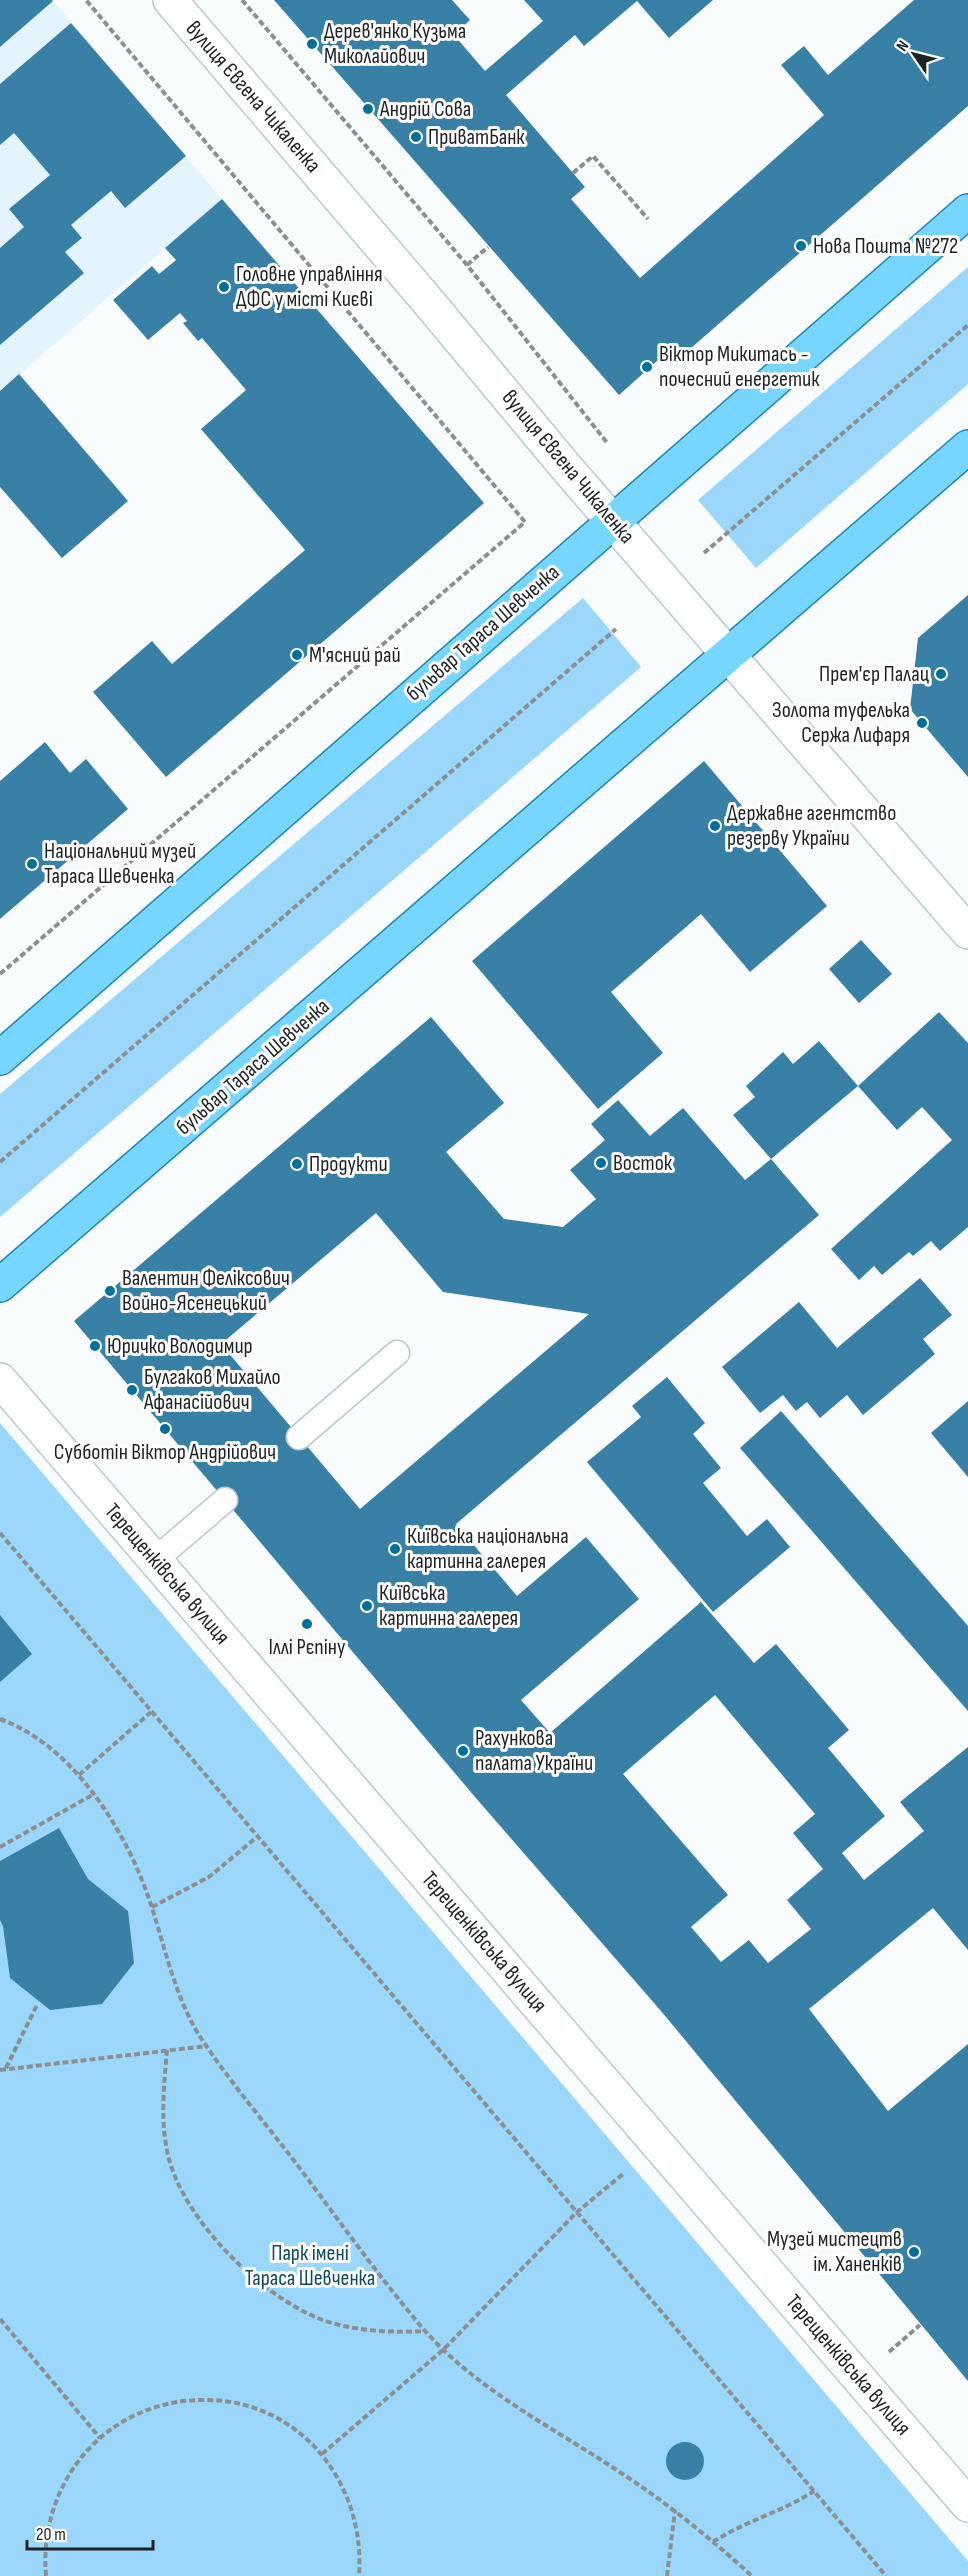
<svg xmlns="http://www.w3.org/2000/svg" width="968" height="2576" font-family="'Sofia Sans Condensed',sans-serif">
<rect width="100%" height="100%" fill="#f9fcfd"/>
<path fill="#e4f4fe" d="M0,0H52L222,199L0,391Z"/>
<path fill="#9bd7fa" d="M968,267V384L756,568L698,500Z
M583,598L641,667L0,1217V1094Z
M0,1423L968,2561V2576H0Z"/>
<path fill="#3880a5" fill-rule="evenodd" d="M0,0H52L53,1L0,47Z
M274,0H452L470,20L454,35L485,71L543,21L524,0H713L669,38L637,1L584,46L575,35L506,95L585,187L571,199L640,278L824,115L781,65L804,46L828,75L914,0H968V106L674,363L666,353L619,395Z
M71,23L186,156L125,208L111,191L71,225L82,238L65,252L84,273L0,345V248L24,227L9,209L50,175L14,133L0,145V84Z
M222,199L484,503L166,777L93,692L152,641L172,664L305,550L201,429L246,390L202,338L198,341L183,323L187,321L180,313L148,340L113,300L152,266L159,274L176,260L165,248Z
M19,374L128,501L62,558L0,487V391Z
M968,595V777L910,709L918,638Z
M45,742L70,773L86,759L128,809L0,919V781Z
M704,761L827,906L750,972L701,914L611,992L663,1053L598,1109L472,961Z
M861,940L892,974L859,1003L829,969Z
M939,1012L968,1043V1227L940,1251L931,1241L913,1256L909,1252L882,1275L874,1266L859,1280L831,1249L952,1140L922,1107L897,1130L858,1086Z
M431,1017L504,1103L446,1152L504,1219L563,1227L596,1199L570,1170L605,1140L591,1124L618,1100L650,1136L683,1108L745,1180L771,1159L819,1215L456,1524L517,1596L586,1537L639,1599L521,1700L550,1733L701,1602L754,1663L776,1644L849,1730L828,1748L885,1816L842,1853L864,1880L924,1831L900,1802L968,1747V1950L933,1908L809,2009L888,2111L968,2044V2381L661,2011L475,1797L74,1321ZM376,1213L443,1292L589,1314L360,1509L221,1344ZM715,1695L815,1814L793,1833L823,1869L787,1900L811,1929L768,1963L749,1940L721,1962L691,1927L728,1895L623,1774Z
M819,1041L858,1086L771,1159L733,1115L755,1097L746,1086L783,1052L793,1064Z
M920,1278L952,1315L923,1339L935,1354L863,1415L847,1395L820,1418L807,1402L796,1411L783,1395L760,1413L722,1367L799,1302L837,1348Z
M667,1377L705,1423L693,1434L721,1468L703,1483L747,1536L767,1519L790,1547L713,1612L587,1462L641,1417L632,1406Z
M968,1401V1477L931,1433Z
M781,1411L968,1626V1711L740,1448Z
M0,1615L32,1654L0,1682Z
M59,1828L88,1879L128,1911L134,1963L102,2004L50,2010L10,1978L3,1926L0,1920V1861Z
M666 2461a19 19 0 1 1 38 0a19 19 0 1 1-38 0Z"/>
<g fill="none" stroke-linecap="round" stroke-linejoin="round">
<g stroke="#bcc8d0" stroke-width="27">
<path id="service" d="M299,1437L397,1353
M155,1560L225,1500"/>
</g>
<g stroke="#bcc8d0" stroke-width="36">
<path id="minor" d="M170,0L426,299L565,466L968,932
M0,1380L968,2505"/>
</g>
<g stroke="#1d85b2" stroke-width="36">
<path id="primary" d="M0,1058L968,211
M0,1285L968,447"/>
</g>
<path stroke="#8c8f91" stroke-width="4" stroke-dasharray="6 3" stroke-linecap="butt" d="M242,0L467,265L608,444
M573,173L593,156L648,219
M467,265L488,247
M704,553L968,325
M0,974L525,522L86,0
M0,1162L616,629
M0,1533L886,2576
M0,1719C75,1746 129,1835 152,1908C166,1951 175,1996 199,2035C227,2078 261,2118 292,2158C336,2216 378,2276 425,2331C477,2389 548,2425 612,2467C662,2499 708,2536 752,2576
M79,1775L151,1712
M0,1847L94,1794
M152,1907L209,1877L257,1837
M167,2050C164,2084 160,2121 168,2155C183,2220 260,2295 320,2319C352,2331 390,2333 424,2331
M6,2068L37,2005
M0,2070L207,2046
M0,2319L100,2438
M889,2352L920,2325
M322,2454L443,2350L577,2212L623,2174
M713,2542C745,2521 782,2512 814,2491
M46,2576C38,2483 105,2402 200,2400C298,2397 366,2482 359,2576
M667,2576L675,2510"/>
<use href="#service" stroke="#fff" stroke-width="24"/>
<use href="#minor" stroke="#fff" stroke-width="33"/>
<use href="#primary" stroke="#77d6fe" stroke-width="33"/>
</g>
<g fill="#00709b" stroke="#fff" stroke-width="2">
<circle cx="312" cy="44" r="6"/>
<circle cx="368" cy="109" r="6"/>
<circle cx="416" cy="137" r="6"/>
<circle cx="801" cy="246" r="6"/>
<circle cx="224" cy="287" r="6"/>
<circle cx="647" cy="367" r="6"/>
<circle cx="297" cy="655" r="6"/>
<circle cx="941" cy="674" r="6"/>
<circle cx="922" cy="723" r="6"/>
<circle cx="715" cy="826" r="6"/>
<circle cx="32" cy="864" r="6"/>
<circle cx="601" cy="1163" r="6"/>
<circle cx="297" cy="1164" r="6"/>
<circle cx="110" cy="1291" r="6"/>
<circle cx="95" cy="1346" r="6"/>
<circle cx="132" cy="1390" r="6"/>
<circle cx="165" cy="1429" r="6"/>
<circle cx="395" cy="1549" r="6"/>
<circle cx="367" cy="1606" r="6"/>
<circle cx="307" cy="1624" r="6"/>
<circle cx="463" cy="1751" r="6"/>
<circle cx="914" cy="2252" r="6"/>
</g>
<g text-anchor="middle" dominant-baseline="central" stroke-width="6" stroke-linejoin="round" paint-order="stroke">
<g font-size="22" fill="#1e2225" stroke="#fff" text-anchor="start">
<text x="324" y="31">Дерев'янко Кузьма<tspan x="324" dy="25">Миколайович</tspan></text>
<text x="380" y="109">Андрій Сова</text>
<text x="428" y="137">ПриватБанк</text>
<text x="813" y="246">Нова Пошта №272</text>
<text x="236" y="274">Головне управління<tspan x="236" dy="25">ДФС у місті Києві</tspan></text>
<text x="659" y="354">Віктор Микитась -<tspan x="659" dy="25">почесний енергетик</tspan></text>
<text x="309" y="655">М'ясний рай</text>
<text x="929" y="674" text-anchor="end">Прем'єр Палац</text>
<text x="910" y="710" text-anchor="end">Золота туфелька<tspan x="910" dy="25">Сержа Лифаря</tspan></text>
<text x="727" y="813">Державне агентство<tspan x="727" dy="25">резерву України</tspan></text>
<text x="44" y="851">Національний музей<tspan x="44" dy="25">Тараса Шевченка</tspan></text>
<text x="613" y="1163">Восток</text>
<text x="309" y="1164">Продукти</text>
<text x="122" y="1278">Валентин Феліксович<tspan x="122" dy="25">Войно-Ясенецький</tspan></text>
<text x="107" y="1346">Юричко Володимир</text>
<text x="144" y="1377">Булгаков Михайло<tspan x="144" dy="25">Афанасійович</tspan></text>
<text x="165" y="1452" text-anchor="middle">Субботін Віктор Андрійович</text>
<text x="407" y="1536">Київська національна<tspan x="407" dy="25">картинна галерея</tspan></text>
<text x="379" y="1593">Київська<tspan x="379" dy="25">картинна галерея</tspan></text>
<text x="307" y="1647" text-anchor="middle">Іллі Рєпіну</text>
<text x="475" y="1738">Рахункова<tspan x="475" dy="25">палата України</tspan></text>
<text x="902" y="2239" text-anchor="end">Музей мистецтв<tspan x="902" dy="25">ім. Ханенків</tspan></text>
</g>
<g font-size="22" fill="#1e2225" stroke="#fff">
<text transform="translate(253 97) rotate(49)">вулиця Євгена Чикаленка</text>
<text transform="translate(568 467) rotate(50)">вулиця Євгена Чикаленка</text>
<text transform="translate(483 633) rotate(-41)">бульвар Тараса Шевченка</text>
<text transform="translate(253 1067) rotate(-41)">бульвар Тараса Шевченка</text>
<text transform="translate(167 1574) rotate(49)">Терещенківська вулиця</text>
<text transform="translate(484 1942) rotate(49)">Терещенківська вулиця</text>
<text transform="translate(848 2365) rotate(49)">Терещенківська вулиця</text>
</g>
<g font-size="22" fill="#0f4964" stroke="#fff">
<text x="310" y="2253">Парк імені<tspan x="310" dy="25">Тараса Шевченка</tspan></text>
</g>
</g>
<g transform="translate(914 54) rotate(305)" stroke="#ffffff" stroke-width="4.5" paint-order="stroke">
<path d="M0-4.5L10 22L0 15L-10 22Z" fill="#1e2225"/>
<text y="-9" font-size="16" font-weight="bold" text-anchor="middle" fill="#1e2225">N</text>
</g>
<path d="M27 2540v9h126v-9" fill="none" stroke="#1e2225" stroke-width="3"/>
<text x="36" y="2540" font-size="18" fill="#1e2225" stroke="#ffffff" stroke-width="4.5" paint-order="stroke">20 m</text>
</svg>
